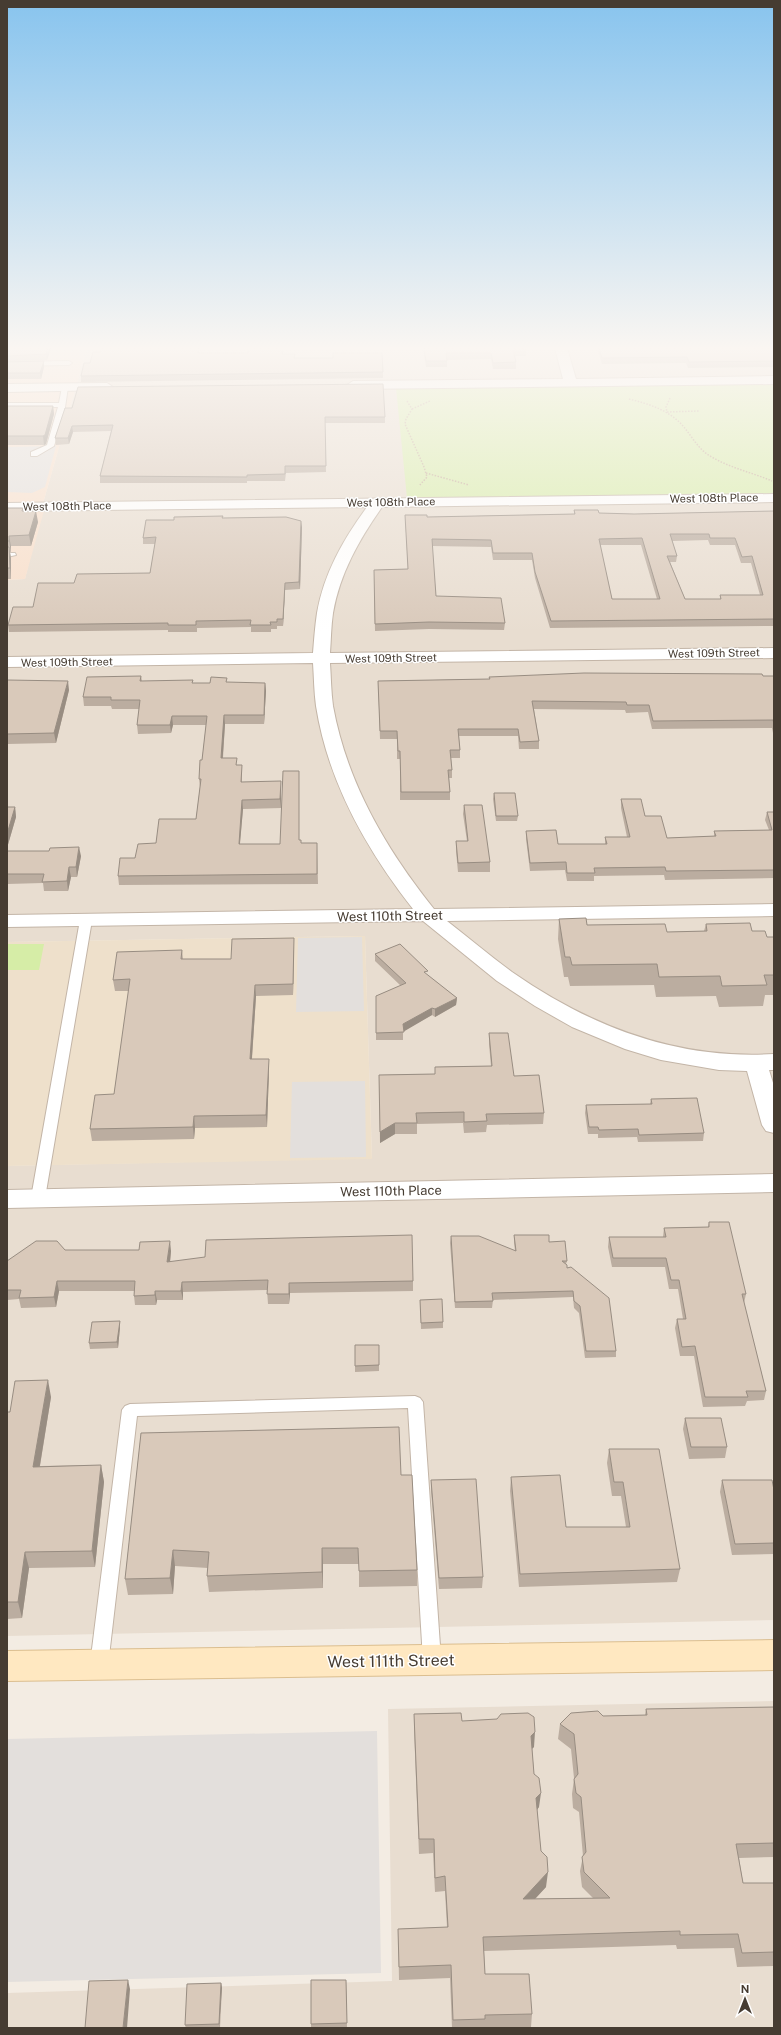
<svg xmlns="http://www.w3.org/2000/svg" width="781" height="2035" font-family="'Public Sans',sans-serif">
<rect width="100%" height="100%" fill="#f3ece3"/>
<path fill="#e8ddd0" d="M87,348H774V1620L7,1636V1166L372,1158L365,936L7,942V580L25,579L42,507Z
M774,1701V2028H7V1993L392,1981L388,1709Z"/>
<path fill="#f8dfcb" d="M7,348H87L42,507H45L25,579L7,580Z"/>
<path fill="#eee0cb" d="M365,936L372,1159L7,1166V942Z"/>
<path fill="#d6eda7" d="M774,383V494L407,498L396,388Z
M7,944H44L39,970H7Z"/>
<path fill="#e3dfdc" d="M56,446L45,487L32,493L7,492V447Z
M362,937L364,1011L296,1012L298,938Z
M365,1081L366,1157L290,1158L292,1082Z
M377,1731L381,1973L7,1982V1739Z"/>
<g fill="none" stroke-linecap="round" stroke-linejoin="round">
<g stroke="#c3b5a7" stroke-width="2">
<path id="service" d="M7,362L69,361L72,363L69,365L7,366Z
M65,385L68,387L64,414L54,446L37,456H31V452L47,445L58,407H7V403H59L62,387Z
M7,553H15L16,555L7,557Z
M86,917L92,920L45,1198L43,1201L38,1203L33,1201L31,1198L80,920Z
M415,1396L420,1398L423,1402L441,1660L438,1666L432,1668L426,1666L423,1660L408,1408L137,1416L108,1665L105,1671L99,1673L93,1671L90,1665L122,1410L125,1406L130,1404Z"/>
</g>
<g stroke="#c3b5a7" stroke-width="2">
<path id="minor" d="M555,348H567L576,379L774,376V384L353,389L347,385L353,381L563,379Z
M107,383L113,387L112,390L7,392V384Z
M774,494V502L382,507C359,540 340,573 333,613C331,626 331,640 330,653L774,648V658L330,663C331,677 331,692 333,706C347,783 386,849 434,909L774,904V916L447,921C469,938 490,956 512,972C591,1027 677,1060 774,1054V1070H769L774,1086V1133L766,1131L762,1125L747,1071L719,1070L661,1060L625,1049L572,1027L535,1006L497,981L423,921L7,927V915L413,909C366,849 328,782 316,706C314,692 314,677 313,663L7,667V657L313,653C314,640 315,626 317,613C324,573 343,540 367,507L7,511V503Z
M774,1174V1192L7,1208V1190Z"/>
</g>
<g stroke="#dbbe8f" stroke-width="2">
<path id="secondary" d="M774,1640V1670L7,1681V1651Z"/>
</g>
<path stroke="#c3ac94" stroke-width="1.5" stroke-dasharray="1.5 1.5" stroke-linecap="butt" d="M670,398L666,407L667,412L699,411
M629,399C649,404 669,410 683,426C691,435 697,447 707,454C726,467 751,472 772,481
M407,401L412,409L406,419L405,424L424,467L427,477L419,486
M412,409L430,401
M426,473L469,485"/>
<use href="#service" fill="#fff" fill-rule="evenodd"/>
<use href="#minor" fill="#fff" fill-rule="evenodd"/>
<use href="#secondary" fill="#ffe8c1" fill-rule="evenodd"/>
</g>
<path fill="#bbada0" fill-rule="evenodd" d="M7,348H51L47,360L16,361H44V367L41,379H7Z
M101,348H199V353H248V348H284L283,354L295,358L383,372V378L81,382V376L90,363L101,352Z
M423,348H526V356H515L516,362V369H493L491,359L447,360V367H426Z
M597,348H774V367L688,368L686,363L602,364Z
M7,406H53L54,414L46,444L44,445H7Z
M65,408L385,417V423H325L326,472L286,473L285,481H247V483H100V476L111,431L73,432L69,444L56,445L55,438Z
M7,508L23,511L38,522L31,546H11V552H10L11,558V579H7Z
M574,510L599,513L634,514L774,511V626L550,628L535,578L532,560H493L491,547L432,546L436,596L505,623L504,630L429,629L375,631L374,570L408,569L405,515L427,517L574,514ZM708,540L710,545H735L741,563H751L760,595H720V599H685L670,562H676L677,556L672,541ZM600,545H641L657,599H612Z
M223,518L302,527L300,589L285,590L283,626H277V629H271V632H251V627L197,628V632H168V630L9,632L8,625L33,607L74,583L150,573L155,544H143V538Z
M141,676L142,681L193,683H265L266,691L264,724H225L223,758L237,765L242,774V782L281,790V808L243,809L240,844H280L299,780V840L301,843H317L318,884L119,885L118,876L135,858L156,843L196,819L200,787L199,779L202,760L206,725H173L171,733L138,734L137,725L139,709H112L111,706H84L83,697Z
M774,676V733H773L772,728L652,729L648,712L626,713L625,710L534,709L539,741V749H519L518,736H459L460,750V758H451L452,770V778H449L450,792V800H400V759H397V739H380L378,681L489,679V677Z
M7,680L69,690L56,743L7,744Z
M494,793L518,816L517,821H496L493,799Z
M621,799L645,816L667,838L714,836V831L769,830L765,820L767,812H774V878L665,880L664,875L594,876V881H567L565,870L530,871L526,839V831L558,844H605V837H627L621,808Z
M464,805L490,862V872H458L456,851V841H467L463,814Z
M7,807H15L16,817L7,848L8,851L81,856L77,877H71L68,891H44L43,883L7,884Z
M559,919L587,925L667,932L704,931L706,924L752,931L767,937H774V995H765L763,1006L719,1007L716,996L656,997L654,985L570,986L568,977H564L558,939Z
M182,950L183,959H231L294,950L293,995L256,996L252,1059L269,1070L267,1127L195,1128L194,1139L92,1141L90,1129L114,1094L129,991H115L113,980Z
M375,954L427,975L457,998L456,1005L435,1017L432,1015L403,1031V1040H376V996L401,986L375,961Z
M489,1033L514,1076L544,1113L543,1124L487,1125L486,1132L464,1133L463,1123L417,1124V1134H395L380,1143L379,1075L435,1074V1067L491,1066L489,1044Z
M651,1099L704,1133L703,1141L638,1142L637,1137L598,1138V1134H588L585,1113L586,1105L650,1104Z
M709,1222L746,1294L744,1303L766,1391L764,1400L747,1401L745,1406L703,1407L694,1356H680L675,1328L677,1319H683L678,1289H669L665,1267H612L608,1247L609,1237H663L664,1228L708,1227Z
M514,1235L549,1242L567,1261L566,1264L567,1268L616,1351V1357L585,1358L579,1313L574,1308L573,1297L493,1300L492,1308H455L450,1243L451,1236L515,1251L514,1242Z
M65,1250L171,1251L170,1262L413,1281V1291L290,1293L289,1304H268L267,1290L183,1292V1300H157L156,1305H135L134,1296V1291H59L56,1307L21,1308L19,1299L7,1300V1261Z
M420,1300L443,1322V1328L421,1329Z
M120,1321V1327L118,1348L90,1349L89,1343Z
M355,1345H379V1371L355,1372Z
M51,1397L40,1466L101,1465L104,1482L95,1567L29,1568L22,1618L7,1619V1412H10Z
M685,1418L727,1447L725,1458L689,1459L683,1429Z
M141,1433L401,1475L417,1570V1586L359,1587V1564H323V1588L209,1592L207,1576L208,1568L175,1566L173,1594L128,1595L125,1579Z
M609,1449L680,1569L677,1582L519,1587L510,1491L511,1477L566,1527H626L621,1496H612L607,1463Z
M431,1480L483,1577L482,1588L439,1589L431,1491Z
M722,1480L774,1490V1554L732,1555L720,1492Z
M774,1707V1857L739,1858L743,1883H774V1966L737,1967L734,1948L677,1949L676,1945L484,1951L485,1974L532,2014L531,2027L502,2028H452L450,1978L399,1980L398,1929L447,1927L445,1891L435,1892L433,1853L419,1854L414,1729V1714L462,1721L534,1747L532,1748L534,1774L539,1807L537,1809L541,1851L546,1887L535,1899L593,1898L582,1887L580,1871L583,1856L579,1812L573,1808L572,1794L574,1779V1778L571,1749L558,1739L560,1724L603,1716L645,1715L646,1709Z
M346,1980L347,2028H311V2024Z
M221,1983L222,1988L220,2028H186L185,2025Z"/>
<path fill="#988d82" d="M48,348H51L47,360L46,354Z
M44,361V367L41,379L40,373Z
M53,406L54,414L46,444L44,445L43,436Z
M72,426L73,432L69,444L68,438Z
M36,511L38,522L31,546L29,535Z
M301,521L302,527L300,589L299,582Z
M9,536L11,546V552L9,541Z
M9,547L11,558V579L10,568Z
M285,583V590L283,626V619Z
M68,681L69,690L56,743L54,733Z
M265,683L266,691L264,724V715Z
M224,715L225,724L222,767L221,758Z
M172,716L173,725L171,733L170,725Z
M281,781V808L280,799Z
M242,800L243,809L239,853V844Z
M15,807L16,817L7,848L9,855L7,857V834Z
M79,847L81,856L77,877L76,867Z
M69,867L71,877L68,891L67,881Z
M294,938V950L293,995V984Z
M255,985L256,996L251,1071L250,1059Z
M457,998L456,1005L435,1017V1009Z
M432,1008V1015L403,1032V1024Z
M269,1059V1070L267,1127L266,1115Z
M194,1116L195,1128L194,1139L193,1127Z
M395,1123V1134L380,1143V1132Z
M170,1241L171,1251L169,1272L167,1262Z
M57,1281L59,1291L56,1307L54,1297Z
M182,1282L183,1292V1300L181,1291Z
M289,1283L290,1293L289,1304Z
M155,1291L157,1300L156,1305L155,1295Z
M120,1321V1327L118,1348L117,1342Z
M48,1380L51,1397L37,1483L33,1467Z
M101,1465L104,1482L95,1567L92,1551Z
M322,1548L323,1564V1588L322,1572Z
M173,1550L175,1566L173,1594L170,1578Z
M25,1552L29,1568L22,1618L18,1602Z
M535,1732L534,1747L530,1751L531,1736Z
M541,1793L539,1807L535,1813L536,1798Z
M548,1872L546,1887L521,1914L523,1899Z
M128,1980L130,1989L127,2028H123Z
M221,1983L222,1988L219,2028V2024Z"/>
<path fill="#d9c9ba" stroke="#988d82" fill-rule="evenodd" d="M7,348H48L46,354L7,356Z
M101,348H198V353H248V348H283L282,354H295L294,358H333V353H382L383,372L81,376L84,363H90L93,352H101Z
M424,348H526V350H513L516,362L493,363L491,353H446L447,361H426Z
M599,348H774V361L689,362L687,357L602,358Z
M44,361L40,373H7V362Z
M383,384L385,417H325L326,466H285V474L247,475V477L100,476L113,425L72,426L68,438H55L65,408H72L78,387Z
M7,406H53L45,435L43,436H7Z
M7,508H23L22,511H36L29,535L9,536V541H7Z
M574,510H598L599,513L634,514L774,511V619L551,621L535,572L532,553H493L491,540L432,539L436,596L501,598L505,623L429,622L375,624L374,570L408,569L405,515H427V517L575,514ZM670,534H709L710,538H735L742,557L752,556L763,595H720L721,599H685L667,556H677ZM642,538L660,599H612L599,539Z
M223,516L222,518L286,517L301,521L299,582L285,583L283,619H277V622H270L271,625H250L251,620L196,621V625H168V623L8,625L13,607H33L38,583H74L77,574L150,573L156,537L143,538L146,520H174V517Z
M7,547H9L10,568H7Z
M584,673L762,674L763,676H774V724L773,720L653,721L649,705H627L626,702L532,701L539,741L520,742L518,729H458L460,750H450L452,770H448L450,792H401L400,751H398L397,731H380L378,681L490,679L489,677Z
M141,676L140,681L193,680L192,683H210L211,677L227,678L226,682L265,683L264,715H224L221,758H237L236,765H242L241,782L281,781L280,799L242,800L239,844H280L283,771H299V840H301V843H317V874L118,876L120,858H135L138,844L156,843L159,819H196L201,779H199L200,760H202L207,716H172L170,725H137L140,700H111V697H83L87,677Z
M7,680L68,681L54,733L7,734Z
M494,793H515L518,816H496Z
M621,799H641L645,816H661L667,838L716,836L714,831L772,830L767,812H774V870L666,871L665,867L594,868L595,873H567L566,862L530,863L526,831L556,830L558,844H607L605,837H630Z
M464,805H482L490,862L458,863L456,841H468Z
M7,807H15L7,834Z
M79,847L76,867H69L67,881L42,882L44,874H7V851H49L50,848Z
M586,918L587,925L665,924L667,932L707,931L706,924L750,923L752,931H765L767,937H774V975H764L767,985L722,986L720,976L659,977L657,964L572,965L570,957H565L559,919Z
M294,938L293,984L255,985L250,1059H269L266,1115L194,1116L193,1127L90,1129L95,1095L114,1094L130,979L113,980L117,952L182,950L181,959H231L232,939Z
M400,944L428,971L424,972L457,998L435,1009L432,1008L403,1024L404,1032L376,1033V996L406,983L375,954Z
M489,1033H508L514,1076L539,1075L544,1113L486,1114L487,1121L464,1122V1112L416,1113L417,1123H395L380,1132L379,1075L435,1074V1067L492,1066Z
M697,1098L704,1133L639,1135L638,1129L599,1130L598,1127H589L586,1105L652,1104L651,1099Z
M709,1222H729L746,1294H742L766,1391H746L748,1397H705L695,1346L682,1347L677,1319H686L679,1280H671L666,1258H613L609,1237H666L664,1228L709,1227Z
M412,1235L413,1281L289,1283V1294H267L268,1280L182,1282L181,1291H155V1295L134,1296L135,1281H57L54,1297L19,1298L21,1290H7V1261L36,1241H57L65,1250H139L140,1242L170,1241L167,1262L205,1257L206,1240Z
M514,1235H549V1242L565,1241L567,1261H562L567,1265V1268L571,1267L609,1298L616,1351H586L580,1306L574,1301L573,1291L492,1293L493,1301L455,1302L451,1236H479L516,1251Z
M442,1299L443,1322L421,1323L420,1300Z
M120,1321L117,1342L89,1343L92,1322Z
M355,1345H379V1365L355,1366Z
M48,1380L33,1467L101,1465L92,1551L25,1552L18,1602H7V1412H10L15,1381Z
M685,1418H721L727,1447H691Z
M399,1427L401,1475H412L417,1570L359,1571L358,1548H322V1572L207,1576L209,1552L173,1550L170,1578L125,1579L141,1433Z
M609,1449H659L680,1569L520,1574L511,1477L560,1475L566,1527H630L623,1482H614Z
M476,1479L483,1577L439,1578L431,1480Z
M722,1480H772L774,1490V1543L735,1544Z
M774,1707V1843L736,1844L743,1883H774V1952L742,1953L738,1934L680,1935V1931L483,1937L485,1974H529L532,2014L485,2015V2019L453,2020L451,1965L399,1967L398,1929L448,1927L445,1876L435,1878L434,1839H419L414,1714L461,1713L462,1721L497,1719L501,1714L528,1713L534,1717L535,1732L531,1736L534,1774L539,1778L541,1793L536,1798L541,1851L547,1857L548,1872L523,1899L610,1898L584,1872L582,1857L586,1852L581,1797L576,1793L574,1779L578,1774L574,1734L560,1724L571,1713L598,1711L603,1716L647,1715L646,1709Z
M128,1980L123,2028H85L89,1981Z
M311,1980H346L347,2023L311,2024Z
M221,1983L219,2024L185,2025L187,1984Z"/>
<linearGradient id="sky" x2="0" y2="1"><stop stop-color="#88c4ee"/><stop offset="0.55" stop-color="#faf6f2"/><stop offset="1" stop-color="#faf6f2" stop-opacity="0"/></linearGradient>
<rect width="781" height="633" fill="url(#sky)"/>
<g text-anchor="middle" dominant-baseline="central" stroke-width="3" stroke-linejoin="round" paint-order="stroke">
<g font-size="11" fill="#463c32" stroke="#fff">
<text transform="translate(714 498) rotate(-1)">West 108th Place</text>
<text transform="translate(391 502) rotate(-1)">West 108th Place</text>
<text transform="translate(67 506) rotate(-1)">West 108th Place</text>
<text transform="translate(714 653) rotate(-1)">West 109th Street</text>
<text transform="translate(391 658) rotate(-1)">West 109th Street</text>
<text transform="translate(67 662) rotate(-1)">West 109th Street</text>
</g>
<g font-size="13" fill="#463c32" stroke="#fff">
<text transform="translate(390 916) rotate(-1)">West 110th Street</text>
<text transform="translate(391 1191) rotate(-1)">West 110th Place</text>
</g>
<g font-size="16" fill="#463c32" stroke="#fff">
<text transform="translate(391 1661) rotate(-1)">West 111th Street</text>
</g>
</g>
<rect width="781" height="2035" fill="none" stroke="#463c32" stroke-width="16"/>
<g transform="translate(745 1999)" stroke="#ffffff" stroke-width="3" paint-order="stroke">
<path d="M0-3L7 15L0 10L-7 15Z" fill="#463c32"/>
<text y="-6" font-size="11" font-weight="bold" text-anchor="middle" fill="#463c32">N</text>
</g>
</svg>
